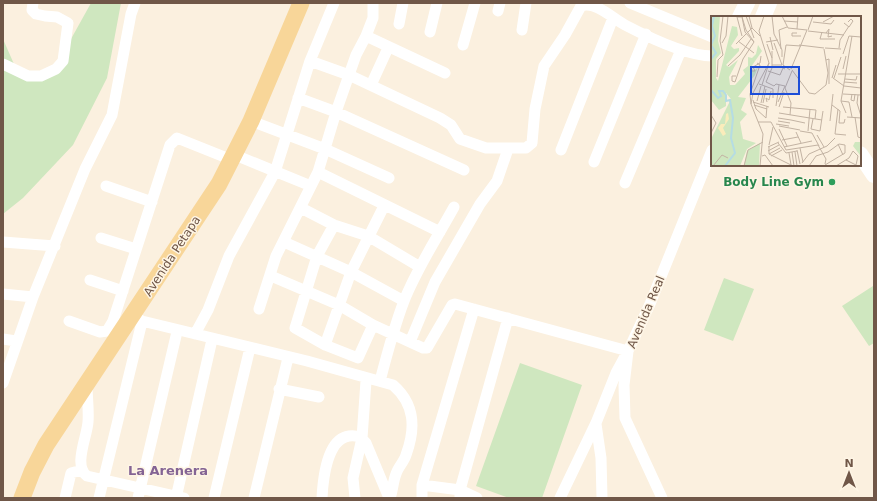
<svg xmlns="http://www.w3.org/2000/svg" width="877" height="501" font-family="'DejaVu Sans',sans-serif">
<rect width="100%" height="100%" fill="#fbf0df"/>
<path fill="#cfe7bf" d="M91,3H121L107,78L73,145L23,198L3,214V39L17,71L51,75Z
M724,278L754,289L733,341L704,330Z
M873,286L874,343L869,346L842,306Z
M520,363L582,385L542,498H509L476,486Z"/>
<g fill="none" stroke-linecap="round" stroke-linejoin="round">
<path stroke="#fff" stroke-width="11" d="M630,3L712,37
M498,11L500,3
M399,24L403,3
M522,30L526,3
M430,32L437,3
M366,36L445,73
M463,45L475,3
M310,61L349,75L440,118L451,125L460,139L486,148H526L532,143L535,109L544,66L565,35L581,6C596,1 612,18 625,25C648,37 687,56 712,56
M3,64L28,76H41L56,69L63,61L68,23L57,17L45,16L36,14L32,10L33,3
M371,85L388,48
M298,98L336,112L464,170
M251,121L325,149L389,178
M561,150L613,18
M235,155L311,186
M594,162L646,34
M318,172L440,232
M625,183L681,50
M106,186L152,202
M301,208L334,225L368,236L420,267
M334,225L317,256L295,328L325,345L358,358L373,325
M101,238L136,249
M3,242L55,246
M284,242L351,272L404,301
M271,276L339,305L373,325L423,348H427L452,305L455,304L628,351L616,373L596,423L560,498
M90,280L123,291
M3,294L33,297
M259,309L276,256L318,172L336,112L356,55L366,36L373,18V3
M132,316L142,321L307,361L393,385C415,404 416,428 406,455C404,462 398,467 396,474C393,481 393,490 390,498
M69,321L100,332L107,331L113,321L170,145L177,138L232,160
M195,334L208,310L229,256L275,172L310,61L334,3
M3,339L16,341
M410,342L435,282L480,204L497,181L508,149
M325,345L351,272L384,206
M380,381C387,354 394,327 404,301C417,268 437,238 454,207
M3,383L33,297L85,169L112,115L131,14L135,3
M87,385C87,397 89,410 88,422C87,437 73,466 87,476L184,498
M279,389L319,397
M596,424L601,458L602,498
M422,485L460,490L477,498
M65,498L71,473L82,470
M99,498L141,326
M138,498L176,336
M176,498L211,344
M214,498L249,352
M254,498L287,362
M322,498C323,479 327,439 349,436C357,435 361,437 366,443L389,498
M355,498L353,478L362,438L366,381
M422,498V485L474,309
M460,498V490L508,318
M662,498L625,418L624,385L628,351L650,304L712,150"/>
<path stroke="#fff" stroke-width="16" d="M740,17L747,3
M763,17L769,3
M860,154L874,175"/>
<path stroke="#f8d699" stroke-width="17" d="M22,498L32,472L46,445L219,184L251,121L301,3"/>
</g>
<circle fill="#2e9e5b" stroke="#fef5e5" stroke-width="1.5" cx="832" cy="182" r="4"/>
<g text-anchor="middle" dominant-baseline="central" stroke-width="3" stroke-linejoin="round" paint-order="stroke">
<g font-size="12" font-weight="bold" fill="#27864d" stroke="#fef5e5" text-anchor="end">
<text x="824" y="182">Body Line Gym</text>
</g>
<g font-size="12" fill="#705748" stroke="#fef5e5">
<text transform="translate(172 256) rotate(-57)">Avenida Petapa</text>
<text transform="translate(646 312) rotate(-67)">Avenida Real</text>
</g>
<g font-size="13" font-weight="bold" fill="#846494" stroke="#fef5e5">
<text x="168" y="470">La Arenera</text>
</g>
</g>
<g transform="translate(711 16)">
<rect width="150" height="150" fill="#fbf0df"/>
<path d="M0,0H9L7,25L10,37L5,43V62L7,65L21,10L26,11L27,19L20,30L23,33L28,32V35L15,49L18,51L27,44L18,61L19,69H24L34,58L32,54L37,50V41L41,42L45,38L47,29L51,35L40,51L43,55L47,51L44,59L27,81L35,82L30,94L36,98L29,106L32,123L45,127L36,133L29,150H0V123L20,83L15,77V90L8,94L0,84ZM144,126H150V150L149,139L142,130ZM49,127L48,150H33L36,135Z" fill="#cfe7bf"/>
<path d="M17,97L18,103L12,112L15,118L12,120L7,112L10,108H14L15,98Z" fill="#faecbb"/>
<path fill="none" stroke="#b5dce3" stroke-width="2" d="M0,43L5,37L0,29L4,20L1,10L3,0M0,74L7,82L10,80L8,75H12L15,79V85L19,84L22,102L20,122L24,137L14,150"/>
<path fill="none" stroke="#c3b3a3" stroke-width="1" d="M35,0L43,22M38,0L41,12L49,20M61,0L63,18L71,34V41M71,0L77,12L96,14M30,1H26L31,20M31,1L34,16L43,26L35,14L31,1M73,5L87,6M102,6L120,8L123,4M112,6L123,0M133,7L138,11L142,5L140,3L137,6M86,13L87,0M97,14L102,0M97,15L133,19M111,16L109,23H124M86,17H81V20H90M115,17L118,13L117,21L121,20M59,21L62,34M27,25L43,37M55,26L67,24M11,27L15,20L17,0M25,28L41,12M56,28L61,42M88,29L113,32M114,32L130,33M128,32L129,24L138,10M70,33L68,14L76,11M132,38L138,20L150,21M115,44L118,43V68M61,49H71L63,27M17,50L29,39L40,23M80,53L96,14M132,53L135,40M79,54L72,49L75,29L90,30M81,54L98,77L104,78M39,55H44L42,51L49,47L50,40M57,55L69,59L72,52L74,53M127,58H150M25,60H21V65L24,66L32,43L43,26M6,61L7,44L12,39L9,25L12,0M121,62L125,49M122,62L133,70M123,62L130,41M134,63L145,64L146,60M55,66L63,70L65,68L74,70L67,86M55,66L61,52V35M133,66L146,67M48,68L62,73V82M51,69L58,47M133,70L150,72M104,78L115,69L117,57L113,33M132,78L150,79M141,78L140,84L143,85L144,78M147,79L146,87L150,100M42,84L45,93L55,102M46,85L50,70M130,85L138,86L141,101M42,86L58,91M56,86L55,82L58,84L60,75M50,87L54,70M52,87L55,73M40,88L39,78L49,49L46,47M43,89L56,93M121,89L129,95L128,107H133L134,103M65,90L68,69M68,91L73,76M72,91L105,94L104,103M127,93L124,118L135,119M68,97L111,104M135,97L130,85L141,20M0,99L5,107L0,117M79,99L80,87L74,72L81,55M136,101L150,102M144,101L147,121L150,122M55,102L56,90M67,102L80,104M102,103L100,113L109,115L112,95M80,104L94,107M67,105L79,107M119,105L122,78M47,106H60L75,134L107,129L115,143L114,148M65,108L78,110M68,110L89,114M68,113L76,130M89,115L101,117L108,130M97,115L99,93M85,116L90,127M106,119L113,131M71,124L87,121M67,127L75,137L86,135M127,128L132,139M58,129L62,111M58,130V138L82,150M57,131L68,126M73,131L101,125M89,132L92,146M86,134L89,148M57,135L68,129M81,136L83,150M84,136L86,150M78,137L80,149M58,138L69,132M51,140L54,139L62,150M60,140L71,134M91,147L98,138L116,130L124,122M2,150L11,139L17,142M33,150L37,134L52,126M49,150L52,118L40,88L42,77L58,47L48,15L53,0M98,150L105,140L117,136L128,128L134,129V137L114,149M125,150L138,142L142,135L147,140L145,149L135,144"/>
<path fill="#1d4ed8" fill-opacity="0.15" stroke="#1d4ed8" stroke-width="2" d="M40,51H88V78H40Z"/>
<rect width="150" height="150" fill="none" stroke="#705748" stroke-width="2"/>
</g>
<rect width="877" height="501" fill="none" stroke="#705748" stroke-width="8"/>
<g transform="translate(849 473)" stroke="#fef5e5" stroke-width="3" paint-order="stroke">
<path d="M0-3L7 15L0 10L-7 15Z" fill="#705748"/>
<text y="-6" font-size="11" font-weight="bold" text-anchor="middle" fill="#705748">N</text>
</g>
</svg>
